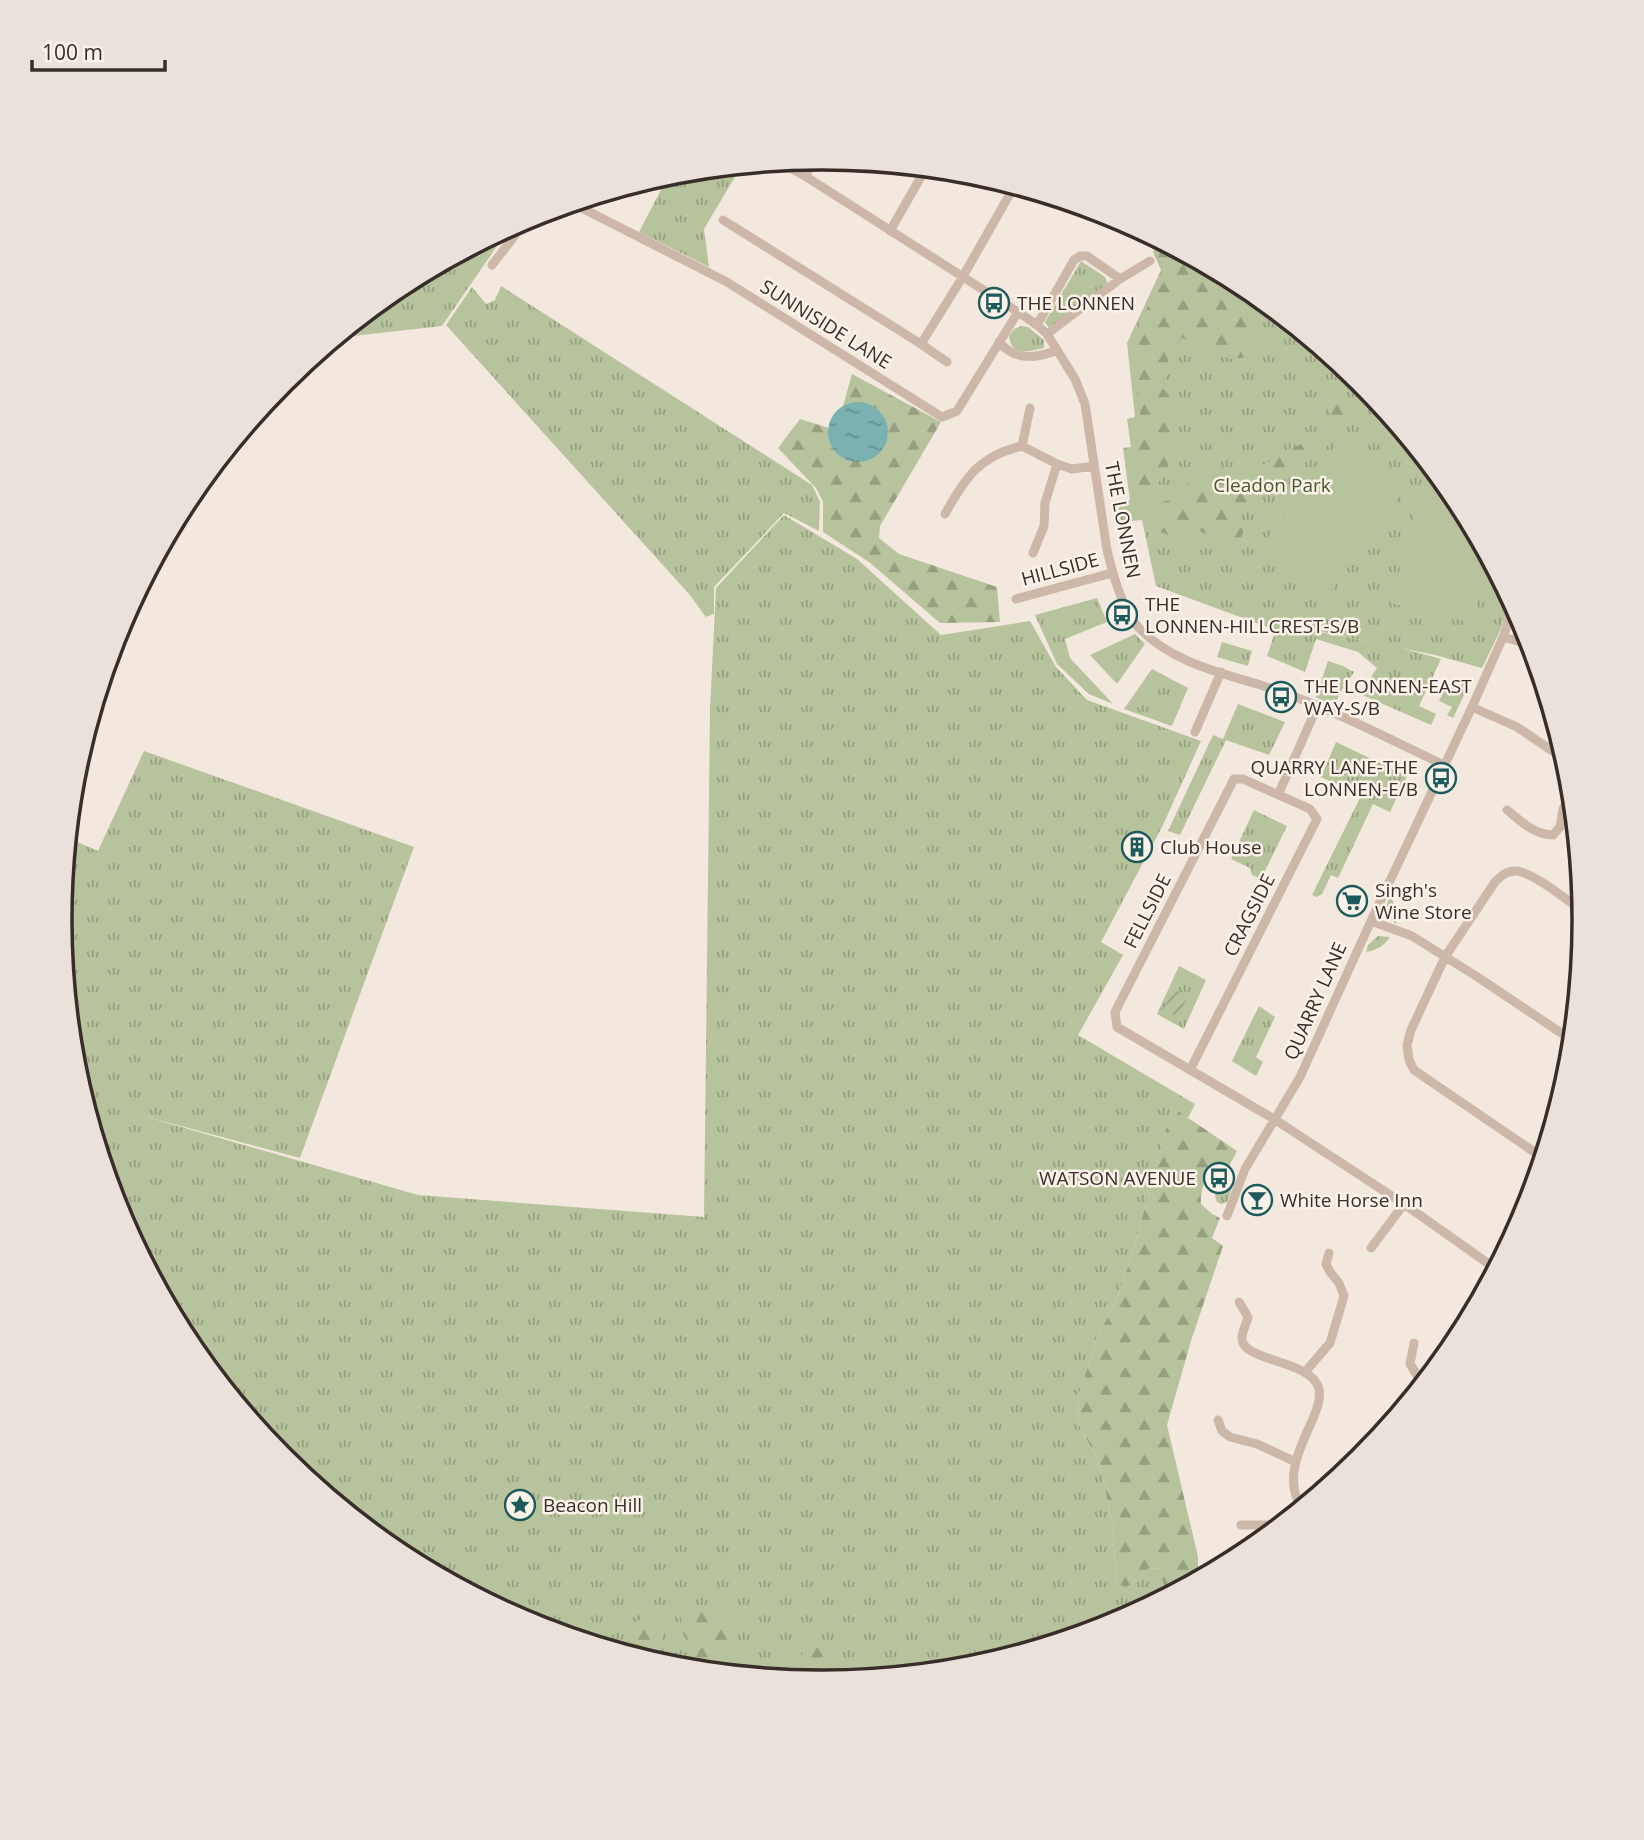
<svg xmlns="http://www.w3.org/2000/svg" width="1644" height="1840" font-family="'Open Sans',sans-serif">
<defs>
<pattern id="grass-tufts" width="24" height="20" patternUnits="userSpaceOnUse" patternTransform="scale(1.75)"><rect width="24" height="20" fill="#b7c39c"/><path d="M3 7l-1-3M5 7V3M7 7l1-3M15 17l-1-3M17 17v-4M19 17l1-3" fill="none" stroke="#969f7f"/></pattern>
<pattern id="forest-firs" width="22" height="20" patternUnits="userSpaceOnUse" patternTransform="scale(1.75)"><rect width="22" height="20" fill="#b7c39c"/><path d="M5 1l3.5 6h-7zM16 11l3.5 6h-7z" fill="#969f7f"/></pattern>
<pattern id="garden-furrows" width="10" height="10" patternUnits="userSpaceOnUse" patternTransform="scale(1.75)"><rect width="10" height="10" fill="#b7c39c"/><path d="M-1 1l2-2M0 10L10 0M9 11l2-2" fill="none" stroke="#969f7f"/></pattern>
<pattern id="water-ripples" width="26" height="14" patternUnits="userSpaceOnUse" patternTransform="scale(1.75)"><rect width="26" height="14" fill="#7bb1b1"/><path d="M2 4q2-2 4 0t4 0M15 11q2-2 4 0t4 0" fill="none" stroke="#669090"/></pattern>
</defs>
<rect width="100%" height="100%" fill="#f3e8dd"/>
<path fill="url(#grass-tufts)" d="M742,165L704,229L709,267L639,232L662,188L649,180L674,172Z
M490,237L499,243L442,326L335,338L399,286Z
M1162,241L1246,286L1361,381L1456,497L1512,600L1498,635L1482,668L1435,655L1401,648L1441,659L1419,706L1436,714L1431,725L1360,694L1377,668L1358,652L1316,639L1305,672L1267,656L1275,632L1279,633L1299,628L1372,642L1299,627L1278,631L1156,586L1142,520L1121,522L1118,503L1130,500L1123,448L1131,447L1127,419L1135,417L1127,343L1161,270L1153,252Z
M1081,261L1105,277L1108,284L1049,328L1045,322Z
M501,286L812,485L820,502L819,531L784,513L714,587V614L706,617L689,594L446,325L472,287L486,304L495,300Z
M1021,326L1028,327L1044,340V348C1029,351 1012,358 1009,336L1014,329Z
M784,515L857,559L941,635L1030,621L1056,667L1087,700L1201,741L1163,825L1101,942L1123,955L1078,1035L1195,1104L1188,1118L1172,1108L1133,1252L1118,1296L1097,1338L1079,1394L1078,1423L1100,1464L1112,1523L1117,1584L1133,1583L1149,1568L1159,1569L1188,1581L1192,1577L1210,1569L1211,1573L1113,1625L970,1668L822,1682L673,1668L530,1624L398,1554L283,1459L188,1343L117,1211L74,1068L60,920L68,838L98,851L144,751L414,847L300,1158L140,1115L418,1195L704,1217L710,709L716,588Z
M1097,598L1107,622L1065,639L1070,658L1113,704L1089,694L1057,664L1035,615Z
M1135,634L1145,644L1117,684L1090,655Z
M1222,642L1252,651L1248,666L1217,657Z
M1328,661L1343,666L1354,672L1340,693L1334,707L1316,697Z
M1152,669L1188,688L1172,726L1124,709Z
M1464,680L1470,683L1453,718L1447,715L1452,707L1439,701L1447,684L1459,689Z
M1238,704L1285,722L1269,755L1226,740L1180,835L1168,831L1213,735L1223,739Z
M1336,742L1407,776L1390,812L1373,804L1338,878L1331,875L1322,894L1317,897L1312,895L1361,796L1321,777Z
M1254,810L1287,826L1261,879L1252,875L1250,868L1231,859Z
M1390,896C1396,905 1398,913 1396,924L1387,916L1385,910Z
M1378,936L1390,937C1384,946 1377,950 1366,952L1368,945Z
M1179,966L1206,980L1184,1029L1157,1014Z
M1259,1006L1275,1017L1256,1057L1263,1062L1256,1076L1232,1061Z
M1231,1185L1233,1186L1227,1202L1221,1204L1217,1202L1215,1196L1216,1192Z"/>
<path fill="url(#forest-firs)" d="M1163,242L1246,286L1265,302L1262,311L1260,325L1249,357L1231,359L1203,348L1182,338C1166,354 1167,368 1163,389L1173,398L1176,452L1152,494L1153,503L1135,508L1131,461L1136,450L1133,423L1141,421L1132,343L1163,271L1155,252Z
M852,374L941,422L880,526L879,538L899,554L997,587L1000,622L940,623L869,562L823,532V501L816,488L778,448L800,419L829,428C828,470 883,471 888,432L863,403H854L843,406Z
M1324,390L1343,404L1350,422L1342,436L1230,513L1244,528L1242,536L1230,546L1200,531L1193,534L1189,541L1150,529L1156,504L1173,499L1193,478L1202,474L1209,467L1214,470L1220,478L1227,477L1237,482L1289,449L1319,437L1329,423L1330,417Z
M1172,1107L1237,1151L1229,1166C1224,1168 1217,1170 1213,1173C1203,1180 1200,1193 1201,1204L1212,1214L1220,1218L1212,1238L1223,1246L1191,1341L1167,1425L1198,1557V1571C1187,1582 1181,1587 1165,1588L1159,1569L1149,1568L1133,1583L1126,1587L1117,1584L1112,1523L1100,1464L1078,1423L1079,1394L1097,1338L1118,1296L1133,1252Z
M691,1606L720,1609L732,1622L734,1640L727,1659L718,1660L714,1666L699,1665L696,1654L684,1636L680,1614Z
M644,1617L656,1620L662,1637L665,1665L629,1655L628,1646L633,1624Z
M817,1642L831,1649L833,1681L822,1682L804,1681L802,1651Z"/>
<path fill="url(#garden-furrows)" d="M1174,989L1188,997L1177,1017L1163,1009Z"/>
<path fill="#b7c39c" d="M1339,441L1405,489L1328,594L1262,546Z
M1422,482L1449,489L1456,497L1488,557L1472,623L1391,603Z"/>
<path fill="url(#water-ripples)" d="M828 432a30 30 0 1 1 60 0a30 30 0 1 1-60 0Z"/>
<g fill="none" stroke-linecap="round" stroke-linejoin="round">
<path stroke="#ccb7a8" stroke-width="9" d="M780,162L805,176L1018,312L1037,325L1047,334L1075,379L1085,404L1107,550C1112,571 1123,612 1139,628C1180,671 1245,676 1298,698C1348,717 1395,742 1444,765
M805,176L815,158
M572,203L727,282L942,417L957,411L1018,312
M723,220L921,344L962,278L1015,185
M890,231L926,168
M492,265L513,238L525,218
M1120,279L1150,261
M1037,325L1074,260L1080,256H1087L1120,279L1047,334
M999,342C1015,361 1036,359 1057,350
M921,344L947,362
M1022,446L1030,408
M945,514C965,478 979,456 1022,446L1057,464L1072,469L1094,466
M1033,553L1044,526L1045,503L1057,464
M1016,599L1112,573
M1503,637L1532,645
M1472,707L1517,727L1567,761
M1195,732L1221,672
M1278,795L1318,705
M1507,810C1521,821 1534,835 1553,835L1560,827L1563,809L1572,792
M1371,921L1412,936L1476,976L1573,1041
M1190,1070L1317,819L1310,809L1243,779H1234L1115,1012L1117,1027L1274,1119L1404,1204L1496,1269
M1543,1158L1414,1070L1409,1060L1407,1045L1411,1030L1445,957L1495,882C1501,876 1506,871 1515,871C1532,871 1568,901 1584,912
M1227,1216L1245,1169L1300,1077L1371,921L1472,707L1503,637L1514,606
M1371,1248L1404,1204
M1239,1302L1248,1317C1247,1323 1242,1331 1242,1338C1241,1362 1312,1359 1319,1389C1321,1400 1316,1411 1312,1421C1300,1447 1283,1481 1302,1508
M1414,1343L1410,1364L1417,1375L1427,1379
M1305,1372L1330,1343L1344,1296L1339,1283L1330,1272L1326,1264L1329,1253
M1218,1420L1222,1431L1230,1437L1257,1444L1296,1462
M1241,1525H1270L1300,1506"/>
</g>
<defs>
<g id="bus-ring" transform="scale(1.575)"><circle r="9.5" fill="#faf2e9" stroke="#1d5a5b" stroke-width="1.5"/><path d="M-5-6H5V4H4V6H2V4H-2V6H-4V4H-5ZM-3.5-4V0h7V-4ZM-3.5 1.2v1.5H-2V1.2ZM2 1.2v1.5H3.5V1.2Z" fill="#1d5a5b"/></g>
<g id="building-ring" transform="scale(1.575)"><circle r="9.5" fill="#faf2e9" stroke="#1d5a5b" stroke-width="1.5"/><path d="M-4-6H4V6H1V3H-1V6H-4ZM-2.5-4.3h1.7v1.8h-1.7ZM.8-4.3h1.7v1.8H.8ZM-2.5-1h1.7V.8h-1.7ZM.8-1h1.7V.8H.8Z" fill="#1d5a5b"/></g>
<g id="supermarket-ring" transform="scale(1.575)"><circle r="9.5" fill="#faf2e9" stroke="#1d5a5b" stroke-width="1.5"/><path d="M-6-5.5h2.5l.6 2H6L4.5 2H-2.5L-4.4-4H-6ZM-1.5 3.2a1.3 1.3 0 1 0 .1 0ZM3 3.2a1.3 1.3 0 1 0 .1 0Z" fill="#1d5a5b"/></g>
<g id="bar-ring" transform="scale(1.575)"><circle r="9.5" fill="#faf2e9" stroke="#1d5a5b" stroke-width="1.5"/><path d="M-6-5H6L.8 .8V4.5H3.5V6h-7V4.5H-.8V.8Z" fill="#1d5a5b"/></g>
<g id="sight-ring" transform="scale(1.575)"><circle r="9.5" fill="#faf2e9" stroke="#1d5a5b" stroke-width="1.5"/><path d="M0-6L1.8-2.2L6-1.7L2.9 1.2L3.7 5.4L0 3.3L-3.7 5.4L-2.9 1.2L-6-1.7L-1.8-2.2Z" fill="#1d5a5b"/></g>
</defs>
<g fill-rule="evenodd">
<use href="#bus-ring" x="994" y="303"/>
<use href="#bus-ring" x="1122" y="615"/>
<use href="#bus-ring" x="1281" y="697"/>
<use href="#bus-ring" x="1441" y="778"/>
<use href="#building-ring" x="1137" y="847"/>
<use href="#supermarket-ring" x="1352" y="901"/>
<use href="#bus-ring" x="1219" y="1178"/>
<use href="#bar-ring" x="1257" y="1200"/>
<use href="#sight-ring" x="520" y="1505"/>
</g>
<g text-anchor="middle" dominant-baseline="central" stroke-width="5" stroke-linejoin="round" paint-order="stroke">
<g font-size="19" fill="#382d29" stroke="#faf2e9" text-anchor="start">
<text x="1017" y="303">THE LONNEN</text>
<text x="1145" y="604">THE<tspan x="1145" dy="22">LONNEN-HILLCREST-S/B</tspan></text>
<text x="1304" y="686">THE LONNEN-EAST<tspan x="1304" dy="22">WAY-S/B</tspan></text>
<text x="1418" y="767" text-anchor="end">QUARRY LANE-THE<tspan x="1418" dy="22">LONNEN-E/B</tspan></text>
<text x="1160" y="847">Club House</text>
<text x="1375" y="890">Singh's<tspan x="1375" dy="22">Wine Store</tspan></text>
<text x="1196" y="1178" text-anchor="end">WATSON AVENUE</text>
<text x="1280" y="1200">White Horse Inn</text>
<text x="543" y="1505">Beacon Hill</text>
</g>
<g font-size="19" fill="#382d29" stroke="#faf2e9">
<text transform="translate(826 324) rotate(32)">SUNNISIDE LANE</text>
<text transform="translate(1123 520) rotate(79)">THE LONNEN</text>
<text transform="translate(1060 569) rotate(-15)">HILLSIDE</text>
<text transform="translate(1147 911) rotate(-63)">FELLSIDE</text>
<text transform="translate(1249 915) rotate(-63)">CRAGSIDE</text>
<text transform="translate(1315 1001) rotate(-66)">QUARRY LANE</text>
</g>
<g font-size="19" fill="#49572b" stroke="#faf2e9">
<text x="1272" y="485">Cleadon Park</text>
</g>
</g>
<path d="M0 0H1644V1840H0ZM72 920a750 750 0 1 1 1500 0a750 750 0 1 1-1500 0Z" fill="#eae2da" fill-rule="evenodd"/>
<path fill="none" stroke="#382d29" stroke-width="3.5" d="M72 920a750 750 0 1 1 1500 0a750 750 0 1 1-1500 0Z"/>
<path d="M32 60v10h133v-10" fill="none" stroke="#382d29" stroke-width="3.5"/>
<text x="42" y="60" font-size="21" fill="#382d29" stroke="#faf2e9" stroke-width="5" paint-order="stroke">100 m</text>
</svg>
